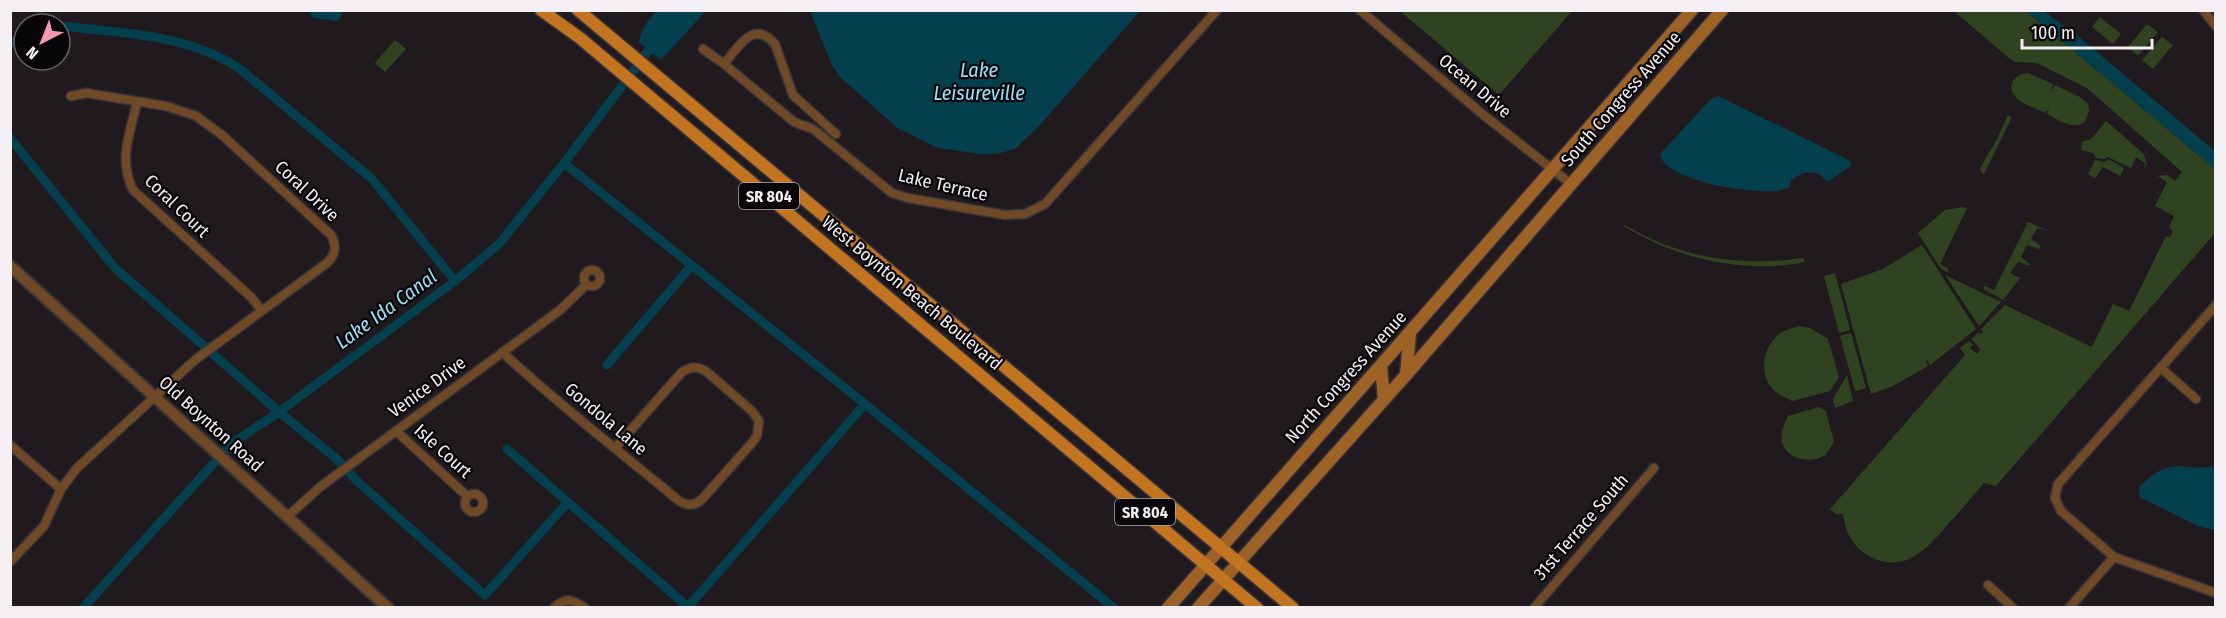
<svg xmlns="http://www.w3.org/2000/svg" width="2226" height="618" font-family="'Fira Sans Condensed',sans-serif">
<rect width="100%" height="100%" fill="#201a1f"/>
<path fill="#304321" d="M1400,11H1572L1499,95Z
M1954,11H2026L2215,169V233L1996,486L1984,483C1973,496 1962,509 1950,522C1929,546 1906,576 1869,556C1853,547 1845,532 1843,514H1836L1830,509L1965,355L1960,348L1969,341L1973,345L1970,348L1977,354L1980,350L1979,347L1971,339L1979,332L1980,334L1983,332L1981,329L2005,305L2092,347L2113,304L2129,311L2166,236L2170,237L2173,231L2169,228L2174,216L2155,206L2167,182L2158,176L2167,175L2175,181L2182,172L2087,88L2037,63L2015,62L2010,59Z
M2100,17L2121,34L2113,44L2092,27Z
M2147,24L2158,32L2138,56L2128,47Z
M2162,37L2173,45L2153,69L2142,60Z
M395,40L406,49L385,72L375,63Z
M2028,73L2053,84L2050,93L2055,85L2080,97L2088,104L2089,111L2085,122C2072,130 2059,120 2047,114L2050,106L2046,113C2034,108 2007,100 2012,83C2015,76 2021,74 2028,73Z
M2008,115L2012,117L1984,174L1981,172L1980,168L1995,143Z
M2106,121L2143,153L2147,163L2144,169L2145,163L2136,157L2131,168L2108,157L2105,159L2096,158L2093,153L2081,150L2082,142L2091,139Z
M2108,159L2124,168L2120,176L2103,167L2095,178L2088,174L2095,160L2105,162Z
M1963,207L1967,208L1940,264L1949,269L1947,272L1941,269L1918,233L1945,210Z
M2028,222L2049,231L2037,228L2031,239L2041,246L2039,249L2027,245L2021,257L2030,264L2029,266L2018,262L2010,273L2020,278L2003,300L1983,289L1984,286L1994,290Z
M1625,225C1679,258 1741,267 1803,258L1805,261C1796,265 1784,265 1774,266C1720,268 1669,254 1624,226Z
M1922,245L1976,329L1930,365L1928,360L1926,361L1928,366L1893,386L1871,394L1841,284L1883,269Z
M1835,273L1850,330L1839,333L1824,276Z
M1945,275L2001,302L1979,326Z
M1800,326L1810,328L1828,339L1839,377L1830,391L1792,401C1786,398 1776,394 1772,388C1759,374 1763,347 1778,335C1784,330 1792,328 1800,326Z
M1851,333L1866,388L1855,391L1840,336Z
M1847,375L1853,401L1835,408L1833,399Z
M1819,407L1826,411L1834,442C1831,446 1829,450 1826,454C1814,465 1787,460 1782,443C1780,434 1784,424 1788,416Z"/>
<path fill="#043f4d" d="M311,11V10L343,11L339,20L336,21L314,18L310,14Z
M657,11H706L661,60L639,43C641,29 648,20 657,11Z
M810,11H1140L1040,125L1015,149L997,154H981L938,148L902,130L901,131L840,77L832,65Z
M2026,11H2044L2079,37L2215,151V169Z
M1718,96L1849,160L1852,165L1829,181H1826L1821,175C1809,170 1800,173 1790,181V187C1768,199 1663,182 1660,154L1710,100Z
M2178,466L2200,468L2215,466V530L2200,527L2140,497L2139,487C2152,475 2160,467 2178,466Z"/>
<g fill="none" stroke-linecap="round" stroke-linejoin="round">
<path stroke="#043f4d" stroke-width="9" d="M43,24H47
M60,26C121,33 188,34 240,69L372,179L455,281
M10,44L24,36
M10,138L115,268L279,412L337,459L357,481L485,595L567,503
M564,163L865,404L1114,608
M607,365L692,265
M507,449L688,607L865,404
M83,608L231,444L279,412L455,281L499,244L564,163L655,42"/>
<g stroke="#393438" stroke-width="11">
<path id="minor" d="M1360,10L1481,113L1571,184
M2203,10L2216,26
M703,49L724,64
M137,102C130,134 118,159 133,190L251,297L262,311
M836,134L793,95L775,44C753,18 738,48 724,64L794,122L813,129L892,193L908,198L1005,215L1025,214L1045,204L1217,10
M584 278a8 8 0 1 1 16 0a8 8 0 1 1-16 0Z
M2216,305L2058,484L2055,498L2061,511L2114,557L2216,593
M502,352C558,404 619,451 678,500C688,507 696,506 704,497L751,444L757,436L759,421L752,411L707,372C698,366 691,366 682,372L615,448
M2161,368L2196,399
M396,431L467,496
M10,445L61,489
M465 503a9 9 0 1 1 18 0a9 9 0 1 1-18 0Z
M288,516L320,487L560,310L586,285
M10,562L44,526L61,489L77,468L195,360L327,263C336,254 337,246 331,235L222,135L196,116L166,106L86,93L71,96
M1988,585L2013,608
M554,608C565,597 572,599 585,608
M1534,608L1654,468
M2069,608L2114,557"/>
</g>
<g stroke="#393438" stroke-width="14">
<path id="tertiary" d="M10,266L388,608"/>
</g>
<g stroke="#393438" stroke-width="15">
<path id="secondary" d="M1381,367L1384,398
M1406,374L1410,334
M1168,608L1692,10
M1198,608L1406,375L1722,10"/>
</g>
<g stroke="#393438" stroke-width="15">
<path id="primary" d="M541,10L580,38L1257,608
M578,10L1293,608"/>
</g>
<use href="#minor" stroke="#704927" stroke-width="8"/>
<use href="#tertiary" stroke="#704927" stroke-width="10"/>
<use href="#secondary" stroke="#9f6226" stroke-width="12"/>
<use href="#primary" stroke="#c37420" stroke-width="12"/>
</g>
<g text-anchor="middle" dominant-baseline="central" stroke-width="4.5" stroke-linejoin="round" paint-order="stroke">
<g fill="#080608" stroke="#aca9ac" stroke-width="1.5">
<rect x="739" y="183" width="60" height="26" rx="4.5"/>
<rect x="1115" y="499" width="60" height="26" rx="4.5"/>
</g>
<g font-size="16" font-weight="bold" fill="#f3eff3">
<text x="769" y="196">SR 804</text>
<text x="1145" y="512">SR 804</text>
</g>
<g font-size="18" fill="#f3eff3" stroke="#080608">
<text transform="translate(1475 86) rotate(40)">Ocean Drive</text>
<text transform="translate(1621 99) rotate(-49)">South Congress Avenue</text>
<text transform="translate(943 185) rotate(13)">Lake Terrace</text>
<text transform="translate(307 191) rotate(43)">Coral Drive</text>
<text transform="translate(177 206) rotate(44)">Coral Court</text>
<text transform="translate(912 293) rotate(40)">West Boynton Beach Boulevard</text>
<text transform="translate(1346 377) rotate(-48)">North Congress Avenue</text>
<text transform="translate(427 387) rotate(-36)">Venice Drive</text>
<text transform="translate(606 419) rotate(40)">Gondola Lane</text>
<text transform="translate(211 424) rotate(42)">Old Boynton Road</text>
<text transform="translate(443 451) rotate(42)">Isle Court</text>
<text transform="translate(1581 527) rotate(-49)">31st Terrace South</text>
</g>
<g font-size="20" font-style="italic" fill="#9ae1f7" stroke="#080608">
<text x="979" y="70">Lake<tspan x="979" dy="23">Leisureville</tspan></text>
<text transform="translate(386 309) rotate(-36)">Lake Ida Canal</text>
</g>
</g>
<rect width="2226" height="618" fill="none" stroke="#f3eff3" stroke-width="24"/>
<g transform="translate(42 42) rotate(222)"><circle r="28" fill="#080608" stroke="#666366" stroke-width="1.5"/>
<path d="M0-4.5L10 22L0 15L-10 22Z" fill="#f19ab2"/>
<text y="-9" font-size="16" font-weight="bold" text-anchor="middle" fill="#f3eff3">N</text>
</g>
<path d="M2022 39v9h130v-9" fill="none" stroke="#f3eff3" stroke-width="3"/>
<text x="2031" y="39" font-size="18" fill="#f3eff3" stroke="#080608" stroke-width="4.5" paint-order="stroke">100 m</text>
</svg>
